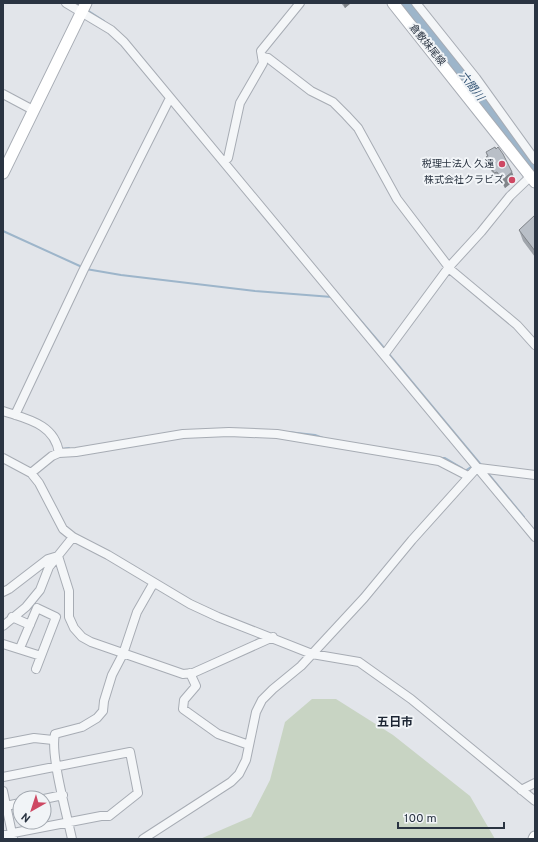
<svg xmlns="http://www.w3.org/2000/svg" width="538" height="842" font-family="Overpass,'Noto Sans JP',sans-serif">
<rect width="100%" height="100%" fill="#e2e5ea"/>
<path fill="#c8d4c3" d="M312,699H336L393,735L470,796L495,839H200L251,817L270,780L285,722Z"/>
<g fill="none" stroke-linecap="round" stroke-linejoin="round">
<path stroke="#9db5ca" stroke-width="2" d="M74,3L79,6
M87,10L104,21
M3,231L82,267
M86,269L121,275L255,291L332,297
M349,307L385,349
M388,353L482,466
M288,432L315,435L323,438
M62,449L69,448
M439,458H445L462,468
M465,471L471,467
M486,471L524,517"/>
<path stroke="#9db5ca" stroke-width="13" d="M404,3L451,60L535,171"/>
<g stroke="#a7acb4" stroke-width="10">
<path id="street" d="M66,3L111,30L124,42L535,537
M416,3L476,78L535,160
M262,57L268,58L311,91L333,102L346,115L358,128L397,199L451,270L517,325L535,345
M3,94L33,110
M224,162L228,158L240,103L263,63L261,51L300,3
M384,355L449,267L481,232L510,196L531,176
M3,411C27,419 55,424 59,453
M15,415L83,271L170,98
M3,458L31,473L39,483L63,529L73,537L108,555L190,604L218,617L312,654L359,662L411,699L535,801
M31,473L52,456L59,453L76,452L183,434L229,432L277,434L439,461L468,476
M58,556L69,591V617L74,628L82,637L91,642L183,674L193,673L273,637
M3,592L9,589L48,559L58,556
M12,617L30,625
M3,626L26,607L40,590L49,567L73,537
M3,644L41,656
M20,648L37,608L56,617L36,669
M190,673L196,686L184,700L183,709L218,734L249,745
M3,744L34,738L53,740
M3,777L130,752L138,793L109,816H101L3,835
M521,790L535,783
M3,791L13,838
M44,799L63,795
M6,806L20,803
M72,839C67,815 50,755 55,734L82,727L97,718L103,711L104,701L112,675L123,654L137,612L153,584
M143,839L231,782L239,774L246,760L256,712L262,700L273,689L301,666L364,598L412,540L474,471L479,468L535,475"/>
</g>
<g stroke="#a7acb4" stroke-width="13">
<path id="secondary" d="M393,3L535,182
M3,173L86,3
M534,839L535,837"/>
</g>
<use href="#street" stroke="#f4f6f8" stroke-width="8"/>
<use href="#secondary" stroke="#fff" stroke-width="11"/>
</g>
<path fill="#9fa4ab" d="M341,3H351L345,8Z
M486,152L512,172L515,180L505,188L500,180L497,181L488,165L486,157L487,156Z
M535,215V257L523,241L519,230Z"/>
<path fill="#82868b" d="M343,3H351L345,8Z
M512,172L515,180L505,188L502,180Z"/>
<path fill="#b9bfc7" stroke="#82868b" d="M495,147L496,149L498,147L503,154L512,172L502,180L497,172L494,173L486,157L488,156L486,152Z
M535,215V251L519,230Z"/>
<g fill="#ce4863" stroke="#f1f4f7" stroke-width="1.5">
<circle cx="502" cy="164" r="4"/>
<circle cx="512" cy="180" r="4"/>
</g>
<g text-anchor="middle" dominant-baseline="central" stroke-width="4" stroke-linejoin="round" paint-order="stroke">
<g font-size="10" fill="#2a3442" stroke="#f1f4f7">
<text transform="translate(427 45) rotate(51)">倉敷妹尾線</text>
</g>
<g font-size="10" fill="#2a3442" stroke="#f1f4f7" text-anchor="end">
<text x="494" y="164">税理士法人 久遠</text>
<text x="504" y="180">株式会社クラビズ</text>
</g>
<g font-size="11" font-style="italic" fill="#345576" stroke="#f1f4f7">
<text transform="translate(471 86) rotate(53)">六間川</text>
</g>
<g font-size="12" font-weight="bold" fill="#1c2533" stroke="#f1f4f7">
<text x="395" y="723">五日市</text>
</g>
</g>
<rect width="538" height="842" fill="none" stroke="#2a3442" stroke-width="8"/>
<g transform="translate(32 810) rotate(219)"><circle r="19" fill="#f1f4f7" stroke="#a1a7af"/>
<path d="M0-3L7 15L0 10L-7 15Z" fill="#ce4863"/>
<text y="-6" font-size="11" font-weight="bold" text-anchor="middle" fill="#2a3442">N</text>
</g>
<path d="M398 822v6h106v-6" fill="none" stroke="#2a3442" stroke-width="2"/>
<text x="404" y="822" font-size="12" fill="#2a3442" stroke="#f1f4f7" stroke-width="3" paint-order="stroke">100 m</text>
</svg>
